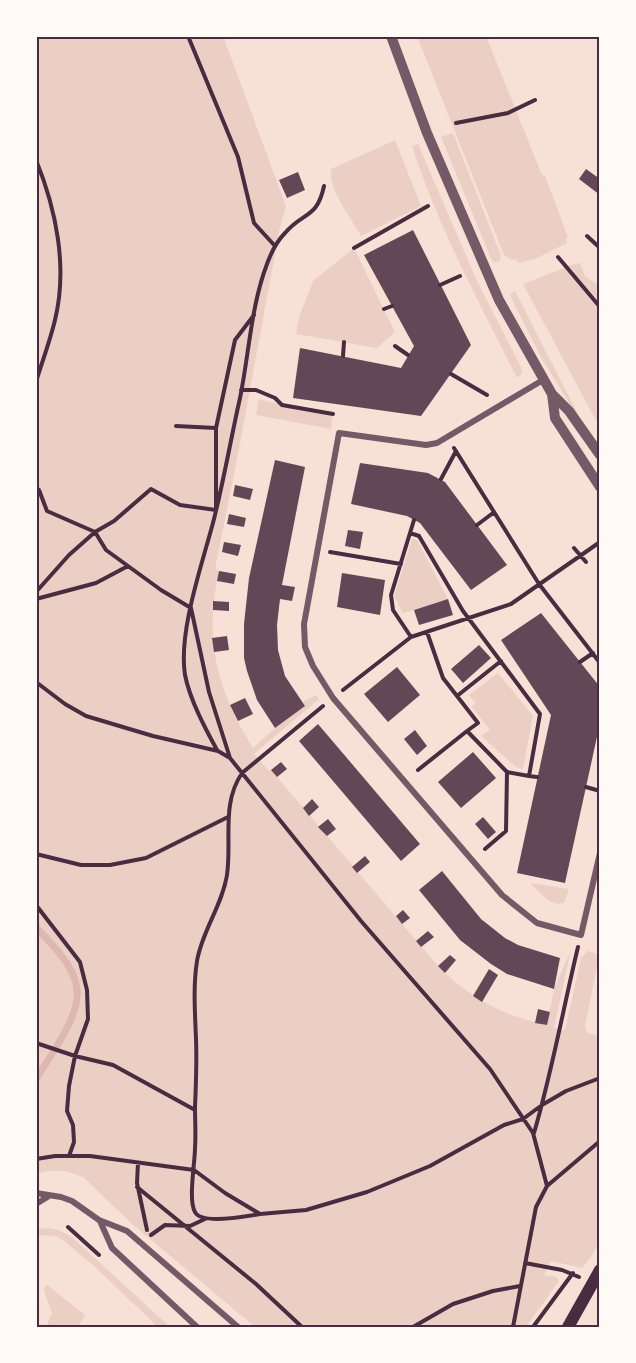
<svg xmlns="http://www.w3.org/2000/svg" width="636" height="1363" font-family="'Titillium Web',sans-serif">
<rect width="100%" height="100%" fill="#f7e1d7"/>
<path fill="#ebcfc5" d="M36,36H223L286,206L280,227L238,454L215,569L219,571C204,641 216,687 253,748L275,728L305,706L303,702L316,695L319,699L254,754L269,771L271,770L438,966C469,998 504,1016 547,1025L554,989L571,950L554,1028L565,1030L581,958L587,951L595,953L599,957L585,1026L587,1033L600,1036V1241L591,1257L582,1268L551,1261L544,1275L556,1277L559,1281L526,1327H255L132,1224L83,1177L65,1171H47L36,1174Z
M417,36H486L542,175L545,176L568,237L566,238L567,243L535,259L518,263L516,259L512,260L504,255Z
M453,133L501,256L499,262H493L490,256L441,137Z
M395,140L421,206L361,236C351,218 328,189 331,169Z
M418,144L477,281L521,367L522,373L517,378C479,303 438,226 412,146Z
M354,248L395,332L377,348L296,334L299,317L313,281Z
M580,263L585,276L600,286V428L523,284L571,265Z
M515,291L582,422L583,425L542,359L512,300L510,294Z
M259,399L282,405L333,414L331,429L256,415Z
M412,539L417,540L448,599L403,613L394,596Z
M498,673L533,716L523,769L516,767L481,736L490,730L471,706L476,704L469,695Z
M530,883L569,889L564,903C550,907 540,892 530,883Z
M47,1228L59,1230L73,1238L170,1327H158L94,1266L64,1241L56,1236L36,1235V1229Z
M46,1284L85,1315L78,1327H46L52,1313L44,1291Z"/>
<g fill="none" stroke-linecap="round" stroke-linejoin="round">
<path stroke="#dcb8b0" stroke-width="7" d="M36,927C51,944 75,965 77,990C80,1017 50,1056 36,1079"/>
</g>
<path fill="#644757" d="M586,169L600,179V195L579,179Z
M298,172L305,190L287,198L279,180Z
M413,230L471,345L421,416L293,398L300,348L401,368L414,346L364,255Z
M275,460L305,467L282,585L295,587L292,601L280,599L277,625L278,650L285,676L305,706L275,728L257,700L247,671L244,658V624L249,578Z
M360,463L428,473L445,482L507,565L471,590L420,523L407,516L351,504Z
M235,485L253,489L250,500L233,496Z
M229,514L246,518L244,527L227,524Z
M348,530L363,532L360,549L345,546Z
M224,542L241,545L238,556L222,552Z
M219,571L236,574L234,584L217,581Z
M342,573L385,580L380,615L337,607Z
M448,599L453,615L419,625L414,610Z
M213,601L229,602V611L213,610Z
M541,613L600,687V723L565,883L517,873L551,715L501,640Z
M227,636L229,650L214,652L212,638Z
M479,645L491,658L463,683L451,669Z
M397,667L420,695L388,722L364,694Z
M245,698L253,714L238,721L230,705Z
M318,724L420,844L401,861L299,741Z
M415,730L427,746L417,755L404,739Z
M473,752L496,778L461,808L438,782Z
M281,762L287,769L277,777L271,770Z
M312,799L319,807L309,816L303,808Z
M483,817L496,832L488,839L475,824Z
M328,819L336,829L327,836L318,827Z
M365,856L370,862L357,873L352,867Z
M442,871L481,919L505,938L518,945L560,958L554,989L507,974L491,964L460,940L419,890Z
M403,910L410,918L402,924L396,916Z
M428,931L434,937L421,947L416,941Z
M450,955L456,960L445,973L438,966Z
M489,969L498,975L482,1002L473,996Z
M538,1009L550,1012L547,1025L535,1023Z"/>
<g fill="none" stroke-linecap="round" stroke-linejoin="round">
<path stroke="#4a2c40" stroke-width="4" d="M188,36L238,157L254,223L275,246
M456,123L508,113L535,100
M36,160C56,209 68,267 55,320C50,341 42,362 36,382
M587,236L600,248
M354,248L428,206
M558,257L600,307
M440,285L460,276
M384,309L392,306
M395,346L408,355
M343,356L344,342
M451,374L487,395
M241,390H256L275,398L282,405L333,414
M176,426L216,428
M454,448L539,584L600,663
M441,479L456,451
M36,488L39,490L47,511L95,532L106,550L161,590L191,608L209,692L230,758
M477,525L493,513
M410,533L419,536L463,611L540,714L529,776L537,777
M574,548L586,562
M330,552L401,564
M36,592L69,555L95,532L114,521L151,489L180,505L216,510V428L235,340L254,315
M36,599L96,583L128,566
M427,632L443,678L457,696
M411,637L393,610L391,595L414,520
M580,662L593,653
M36,682L65,704L86,716L153,736L218,751L230,758L361,921L490,1069L533,1133L547,1186
M343,690L411,637L511,604L600,542
M467,731L478,723L457,696L501,661
M217,750C205,728 190,700 185,675C178,631 203,562 214,519C224,479 231,438 240,398C249,354 251,306 267,264C271,253 276,242 285,233C304,211 317,219 324,186
M418,770L467,731L507,772L506,831L485,849
M507,772L529,776
M586,787L600,791
M36,854L81,865H110L146,858L228,817
M36,905L80,962L87,990L88,1019L75,1056L69,1086L67,1111L73,1125L74,1142L69,1156
M36,1043L75,1056L113,1065L195,1110
M534,1133C552,1072 563,1009 578,947
M36,1159L55,1156H90L194,1170L225,1193L260,1214L306,1210L367,1192L430,1166L504,1125L523,1119L542,1105L566,1091L600,1078
M138,1163L137,1183L147,1230
M137,1187L256,1284L302,1327
M260,1214C248,1216 201,1225 195,1212C188,1200 195,1163 195,1148C196,1135 195,1121 195,1107C196,1084 197,1062 196,1039C195,1013 193,986 197,961C202,931 222,906 227,875C232,840 221,804 242,773L323,706
M68,1227L99,1255
M151,1235L165,1225L190,1226L205,1219
M525,1263L562,1270L579,1277
M413,1327L453,1304L493,1291L520,1286
M513,1327L536,1207L547,1186L600,1141
M533,1327L573,1273"/>
<path stroke="#755966" stroke-width="6" d="M543,380L437,443L426,445L339,433L304,624L305,647L313,666L333,698L502,895L537,923L581,935L600,853
M36,1193L61,1197L72,1201L99,1220L127,1231L238,1327
M36,1204L49,1196
M100,1221L112,1248L197,1327"/>
<path stroke="#755966" stroke-width="10" d="M391,36L427,133L499,300L552,394L569,411L600,455
M552,394L555,418L600,487"/>
<path stroke="#4a2c40" stroke-width="12" d="M568,1327L600,1270"/>
</g>
<rect width="636" height="1363" fill="none" stroke="#fffaf5" stroke-width="75"/>
<rect x="38" y="38" width="560" height="1288" fill="none" stroke="#4a2c40" stroke-width="2"/>
</svg>
